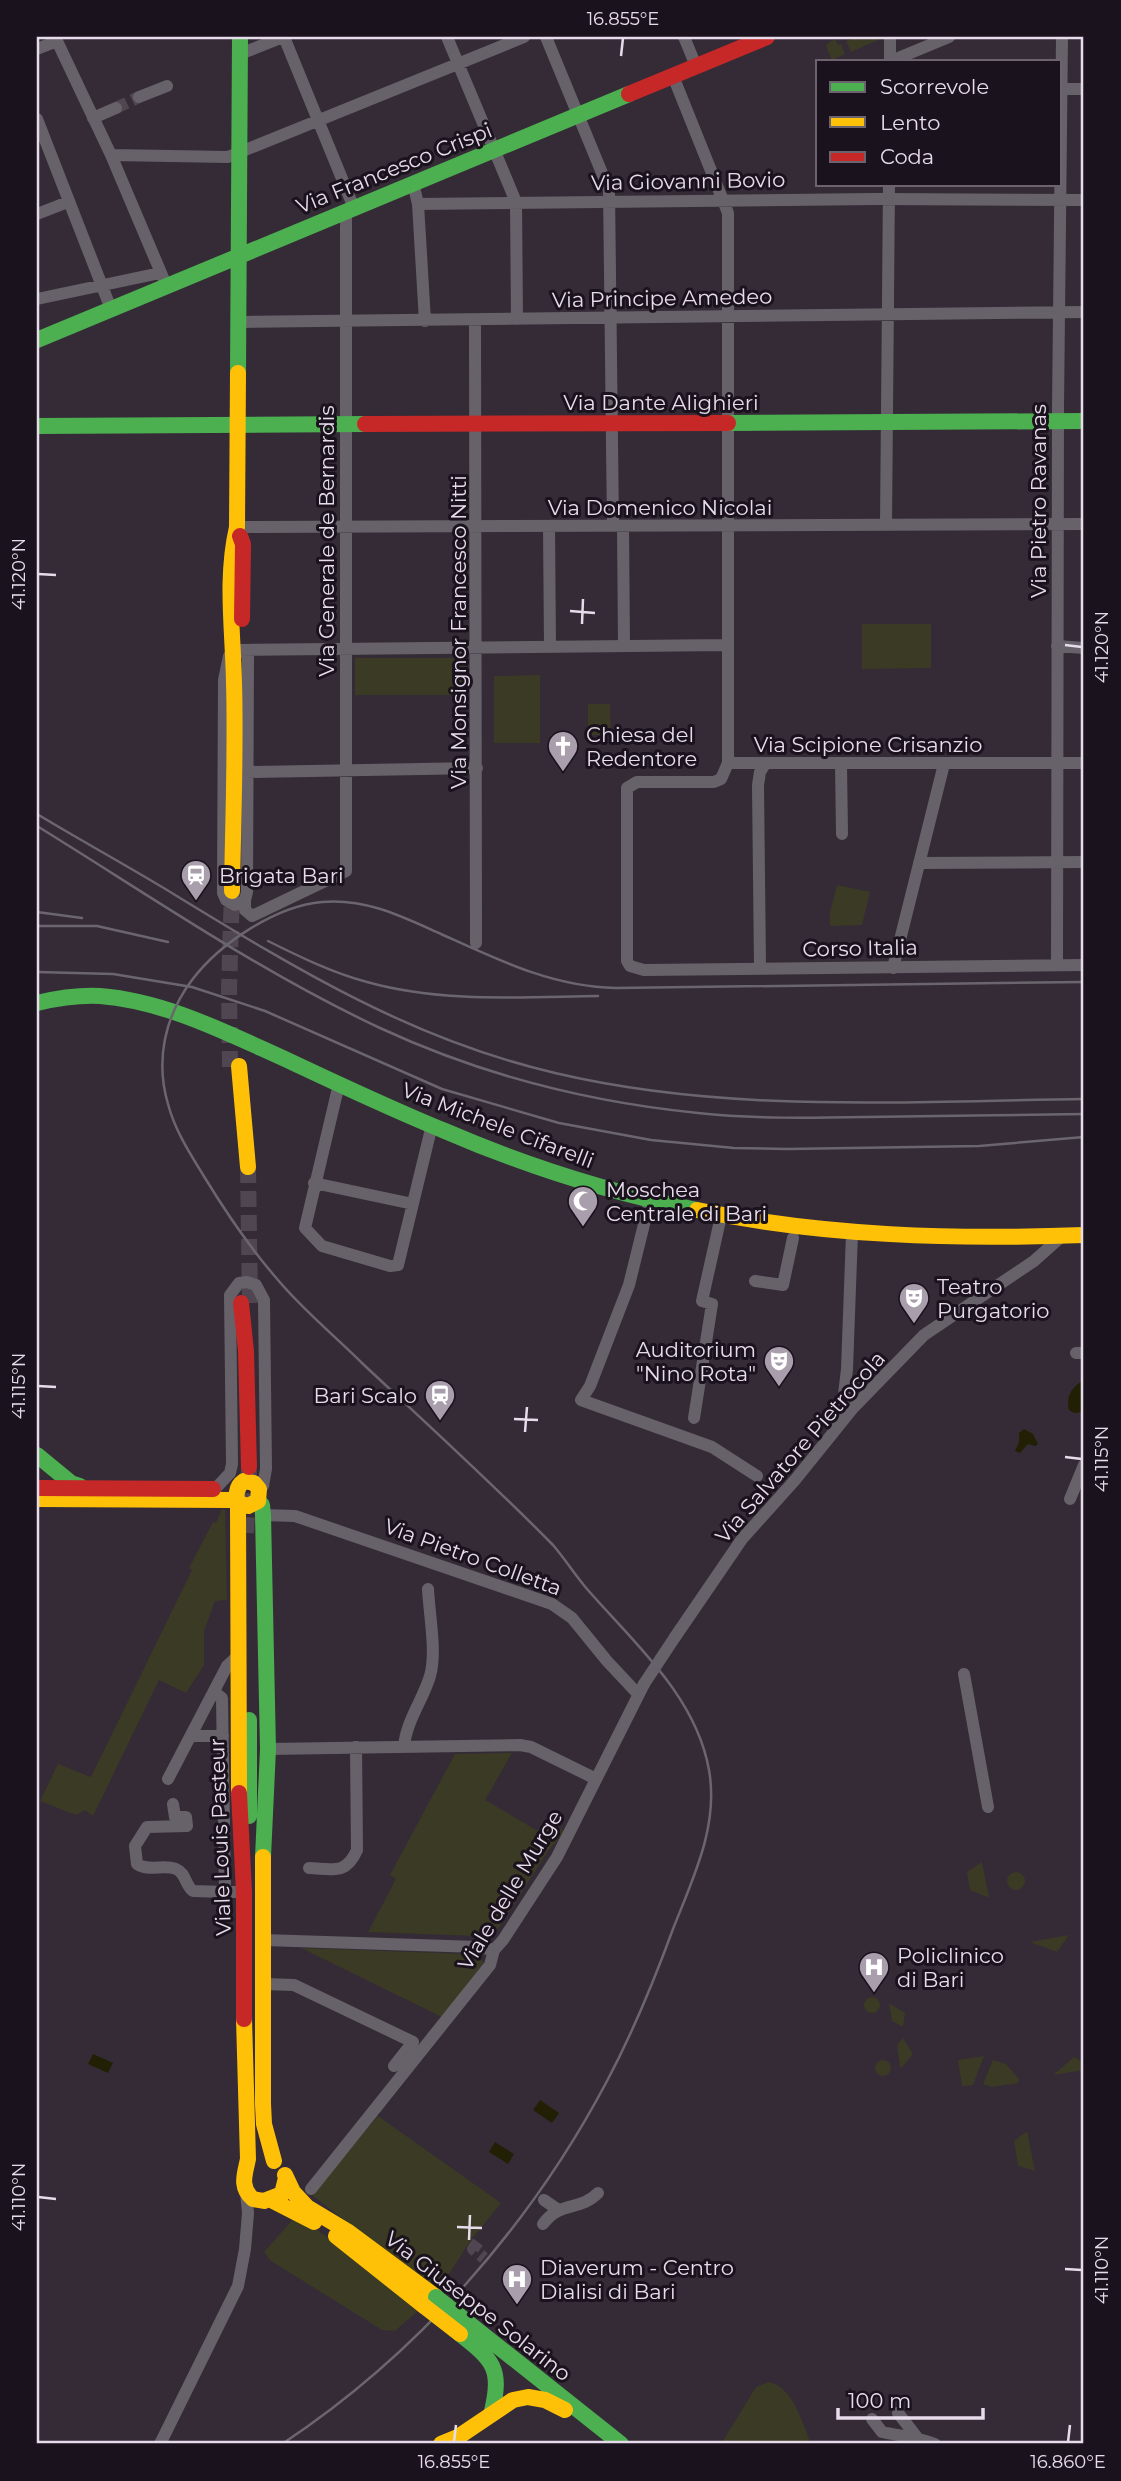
<svg xmlns="http://www.w3.org/2000/svg" width="1121" height="2481" font-family="Montserrat,sans-serif">
<rect width="100%" height="100%" fill="#342b37"/>
<path fill="#3b3a24" d="M857,37H878V40L851,52L846,41Z
M835,39L838,45L841,44L845,54L832,60L826,46L828,43Z
M862,624H931V668L862,669Z
M355,658H466V695H355Z
M540,675V743H494V676Z
M588,704H610L611,735H588Z
M837,885L870,892L862,925L830,926V912Z
M222,1509L225,1510L227,1600L215,1601L204,1631V1665L186,1693L159,1680L93,1816L85,1810L76,1815L40,1801L58,1764L91,1777L192,1570L189,1568L213,1522L216,1523Z
M512,1753L485,1800L538,1831L544,1819L564,1831L558,1840L550,1848L492,1938L489,1941L478,1942V1936L368,1932L396,1879L390,1875L455,1754Z
M982,1862L989,1897H987L970,1890L967,1872Z
M1007 1881a9 9 0 1 1 18 0a9 9 0 1 1-18 0Z
M1069,1935L1057,1952L1030,1942Z
M301,1948L467,1954L484,1962L442,2017Z
M864 2005a8 8 0 1 1 16 0a8 8 0 1 1-16 0Z
M889,2003L905,2013L903,2027L892,2021Z
M903,2038L913,2054L902,2067H900L897,2045Z
M984,2056L973,2085L962,2086L958,2060Z
M1074,2057L1084,2063V2070L1053,2075Z
M993,2060L1006,2064L1019,2079L1018,2083L992,2087L983,2084Z
M875 2068a8 8 0 1 1 16 0a8 8 0 1 1-16 0Z
M378,2116L501,2203L471,2240L437,2292L312,2195Z
M1027,2131L1035,2171L1018,2166L1014,2141Z
M293,2219L307,2222L421,2308L395,2331L382,2330L271,2261L264,2252Z
M769,2382C793,2387 803,2424 811,2444H721L756,2387Z"/>
<path fill="#212005" d="M1082,1381H1084V1409C1078,1414 1075,1414 1069,1410C1066,1397 1071,1388 1082,1381Z
M1024,1429L1033,1434L1038,1444L1035,1446L1028,1444L1020,1453L1015,1451L1019,1442V1433Z
M93,2054L113,2063L108,2073L88,2064Z
M540,2100L559,2113L552,2123L533,2110Z
M495,2142L514,2154L508,2164L489,2152Z"/>
<g fill="none" stroke-linecap="round" stroke-linejoin="round">
<path stroke="#4f4652" stroke-width="12" stroke-dasharray="12 6" stroke-linecap="butt" d="M116,108L139,97
M478,2242L473,2249L484,2258"/>
<path stroke="#4f4652" stroke-width="16" stroke-dasharray="16 8" stroke-linecap="butt" d="M230,1067L229,989L232,891
M248,1167L250,1303
M246,1533L249,1469"/>
<path stroke="#676269" stroke-width="12" d="M284,37L354,208
M447,37L516,202L517,319
M546,37L609,190L613,526
M684,37L696,66
M37,49L57,41L111,155L167,287
M240,54L283,37
M890,61V37
M891,61L949,37
M673,76L728,213V763L721,779L714,782H637L627,788V961L630,966L644,970L1084,965
M1060,89H1084
M139,97L167,86
M93,118L116,108
M37,119L111,309
M111,155L228,157L524,37
M413,183L418,204L425,321
M418,204L877,199L1084,200
M37,214L68,202
M37,299L160,273
M475,320L476,943
M239,322L1084,312
M886,525L889,184
M549,526L550,647
M623,526L624,646
M237,527L1084,524
M1057,646L1084,648
M241,650L728,645
M229,656L224,680L223,893L226,900L235,905L245,900L247,892L248,656L241,650
M728,763H1084
M841,764L842,834
M248,772L477,768
M919,863L1084,862
M245,900V910L252,916L346,871V211
M1057,965L1058,408L1062,37
M760,968L758,785L760,772L765,764
M893,968L944,764
M339,1084L305,1228L322,1246L390,1266L398,1265L432,1125
M314,1183L413,1204
M650,1200L629,1285L590,1386L581,1400L712,1447L757,1476
M755,1281L783,1285L793,1238
M1076,1353H1084
M694,1418L712,1304L702,1301L721,1216
M833,1426L843,1403L847,1369L852,1233
M215,1489L230,1473L232,1464L230,1295L239,1283L247,1282L256,1285L264,1300L266,1469L263,1486L259,1489
M1070,1499L1084,1465
M263,1515L295,1516L552,1604L572,1618L607,1661L637,1693
M675,1637L742,1539L795,1480L853,1408L924,1335L1034,1261L1062,1236
M964,1674L988,1807
M214,1692L222,1698L225,1892H244
M191,1736H223
M404,1747C406,1721 423,1700 430,1676C437,1653 429,1613 428,1589
M268,1749L520,1745L531,1747L596,1779
M168,1779L227,1666L238,1656
M173,1804L175,1817H186L187,1826L147,1827L135,1846L137,1864C149,1872 163,1864 176,1869C186,1873 185,1885 193,1891L225,1892
M309,1868C333,1869 346,1875 357,1850L356,1747
M264,1940L478,1947L494,1950
M264,1984L294,1985L413,2042L394,2066
M311,2189L490,1965L494,1950L503,1940L557,1857L644,1684
M544,2200L557,2209
M543,2224C561,2200 579,2212 598,2193
M898,2413L916,2436
M872,2419L882,2432C901,2436 917,2437 935,2444
M160,2444L238,2286L245,2249L248,2213L246,2192"/>
<path stroke="#4caf50" stroke-width="16" d="M37,340L629,94
M238,373L240,37
M728,423L1084,421
M37,426L365,424
M37,1003C58,998 78,995 100,996C165,1001 227,1033 285,1059C338,1084 391,1109 445,1131C526,1166 611,1193 697,1210
M37,1455L71,1483L80,1486
M258,1501L262,1505L263,1515L268,1749L263,1857
M249,1720V1816
M466,2321L621,2444
M460,2334C493,2360 502,2368 492,2411"/>
<path stroke="#ffc107" stroke-width="16" d="M232,891C233,821 236,752 234,682C233,629 225,579 237,527L238,373
M239,1066L248,1167
M697,1210C826,1236 954,1240 1084,1235
M37,1499L232,1500C238,1502 243,1505 248,1506L258,1501L259,1489L254,1483L244,1481C235,1487 236,1497 238,1507L239,1793
M263,1857V2104L264,2124L274,2161
M244,2019L248,2159C245,2174 239,2187 253,2199L264,2201L282,2194L286,2178
M285,2175L293,2192L307,2207L347,2231L436,2297
M273,2201L314,2222
M336,2236L424,2306
M441,2444L458,2437L513,2400L528,2397L545,2400L565,2410"/>
<path stroke="#c62828" stroke-width="16" d="M629,94L767,37
M365,424L728,423
M240,536L243,544L242,619
M241,1303L246,1351L249,1467
M37,1488L213,1489
M239,1793L244,1892V2019"/>
<path stroke="#6b666d" stroke-width="2.5" d="M37,814C80,840 124,864 167,890C293,967 409,1039 555,1073C728,1114 908,1101 1084,1099
M37,826C149,895 260,972 380,1028C479,1074 588,1102 698,1113C753,1119 810,1118 866,1117C939,1116 1011,1115 1084,1114
M37,912L82,918
M37,926H97L168,942
M268,941C300,957 333,973 367,982C442,1003 521,997 598,996
M37,972L113,974L192,987L265,1011L442,1089L559,1123L651,1140L734,1148L788,1149L979,1146L1084,1137
M282,2444C418,2354 531,2225 607,2081C633,2032 654,1981 673,1929C693,1878 719,1826 709,1770C696,1696 634,1643 587,1589C575,1575 565,1559 553,1545C492,1483 427,1424 363,1364C335,1336 303,1310 278,1280C250,1248 227,1214 205,1178C191,1155 175,1131 168,1104C155,1060 165,1016 192,980C220,943 276,906 322,902C366,898 403,917 441,934C498,960 553,987 616,988L1084,982"/>
<path stroke="#676269" stroke-width="12" d="M644,1684L675,1637"/>
<path stroke="#4caf50" stroke-width="16" d="M436,2297L466,2321"/>
<path stroke="#ffc107" stroke-width="16" d="M424,2306L460,2334"/>
</g>
<path fill="none" stroke="#e7dceb" stroke-width="2.5" d="M621,56L623,38M38,574L56,575M570,611L595,613M582,624L583,599M1065,645L1082,647M38,1386L56,1387M514,1419L538,1420M525,1432L527,1407M1065,1457L1082,1459M38,2197L56,2199M457,2227L482,2228M469,2240L470,2215M1065,2269L1082,2270M454,2442L456,2425M1068,2442L1070,2425"/>
<defs>
<g id="church-pin" transform="scale(1.575)"><path d="M0 17L-7.5 6A9.5 9.5 0 1 1 7.5 6Z" fill="#a89eac" stroke="#1a121c"/><path d="M-1.2-6h2.4v3.5h3.3v2.4h-3.3V6h-2.4V-.1h-3.3v-2.4h3.3Z" fill="#fff"/></g>
<g id="station-pin" transform="scale(1.575)"><path d="M0 17L-7.5 6A9.5 9.5 0 1 1 7.5 6Z" fill="#a89eac" stroke="#1a121c"/><path d="M-3-6H3Q5-6 5-4V2Q5 4 3 4L4.5 6H3L1.5 4h-3L-3 6H-4.5L-3 4Q-5 4-5 2V-4Q-5-6-3-6ZM-3.5-4v3h7v-3ZM-3.5 1v1.5H-2V1ZM2 1v1.5H3.5V1Z" fill="#fff"/></g>
<g id="mosque-pin" transform="scale(1.575)"><path d="M0 17L-7.5 6A9.5 9.5 0 1 1 7.5 6Z" fill="#a89eac" stroke="#1a121c"/><path d="M3.5-4.9A6 6 0 1 0 3.5 4.9A5 5 0 1 1 3.5-4.9Z" fill="#fff"/></g>
<g id="theatre-pin" transform="scale(1.575)"><path d="M0 17L-7.5 6A9.5 9.5 0 1 1 7.5 6Z" fill="#a89eac" stroke="#1a121c"/><path d="M-5-5.5Q0-4 5-5.5V0Q5 5 0 6Q-5 5-5 0ZM-3.3-2.5H-1v1.5H-3.3ZM1-2.5H3.3v1.5H1ZM-2.8 1Q0 5.5 2.8 1Z" fill="#fff"/></g>
<g id="hospital-pin" transform="scale(1.575)"><path d="M0 17L-7.5 6A9.5 9.5 0 1 1 7.5 6Z" fill="#a89eac" stroke="#1a121c"/><path d="M-5-5h3v3.5h4V-5h3V5h-3V1.5h-4V5h-3Z" fill="#fff"/></g>
</defs>
<g fill-rule="evenodd">
<use href="#church-pin" x="563" y="746"/>
<use href="#station-pin" x="196" y="875"/>
<use href="#mosque-pin" x="583" y="1201"/>
<use href="#theatre-pin" x="914" y="1298"/>
<use href="#theatre-pin" x="779" y="1361"/>
<use href="#station-pin" x="440" y="1395"/>
<use href="#hospital-pin" x="874" y="1967"/>
<use href="#hospital-pin" x="517" y="2279"/>
</g>
<g text-anchor="middle" dominant-baseline="central" stroke-width="6" stroke-linejoin="round" paint-order="stroke">
<g font-size="21" fill="#e7dceb" stroke="#1a121c">
<text transform="translate(394 168) rotate(-22)">Via Francesco Crispi</text>
<text transform="translate(688 181) rotate(-1)">Via Giovanni Bovio</text>
<text transform="translate(662 298) rotate(-1)">Via Principe Amedeo</text>
<text x="661" y="402">Via Dante Alighieri</text>
<text transform="translate(1038 501) rotate(-90)">Via Pietro Ravanas</text>
<text x="660" y="507">Via Domenico Nicolai</text>
<text transform="translate(326 541) rotate(-90)">Via Generale de Bernardis</text>
<text transform="translate(458 632) rotate(-90)">Via Monsignor Francesco Nitti</text>
<text x="868" y="744">Via Scipione Crisanzio</text>
<text transform="translate(860 948) rotate(-1)">Corso Italia</text>
<text transform="translate(498 1125) rotate(21)">Via Michele Cifarelli</text>
<text transform="translate(800 1447) rotate(-49)">Via Salvatore Pietrocola</text>
<text transform="translate(473 1557) rotate(20)">Via Pietro Colletta</text>
<text transform="translate(220 1837) rotate(-92)">Viale Louis Pasteur</text>
<text transform="translate(510 1890) rotate(-59)">Viale delle Murge</text>
<text transform="translate(478 2306) rotate(38)">Via Giuseppe Solarino</text>
</g>
<g font-size="21" fill="#e7dceb" stroke="#1a121c" text-anchor="start">
<text x="586" y="734">Chiesa del<tspan x="586" dy="24">Redentore</tspan></text>
<text x="219" y="875">Brigata Bari</text>
<text x="606" y="1189">Moschea<tspan x="606" dy="24">Centrale di Bari</tspan></text>
<text x="937" y="1286">Teatro<tspan x="937" dy="24">Purgatorio</tspan></text>
<text x="756" y="1349" text-anchor="end">Auditorium<tspan x="756" dy="24">"Nino Rota"</tspan></text>
<text x="417" y="1395" text-anchor="end">Bari Scalo</text>
<text x="897" y="1955">Policlinico<tspan x="897" dy="24">di Bari</tspan></text>
<text x="540" y="2267">Diaverum - Centro<tspan x="540" dy="24">Dialisi di Bari</tspan></text>
</g>
</g>
<rect width="1121" height="2481" fill="none" stroke="#1a121c" stroke-width="77"/>
<rect x="816" y="60" width="245" height="126" fill="#1a121c" stroke="#6c636f" stroke-width="2"/>
<rect x="830" y="82" width="35" height="10" fill="#4caf50" stroke="#6c636f" stroke-width="2"/>
<text x="880" y="94" font-size="21" fill="#e7dceb">Scorrevole</text>
<rect x="830" y="117" width="35" height="10" fill="#ffc107" stroke="#6c636f" stroke-width="2"/>
<text x="880" y="130" font-size="21" fill="#e7dceb">Lento</text>
<rect x="830" y="152" width="35" height="10" fill="#c62828" stroke="#6c636f" stroke-width="2"/>
<text x="880" y="164" font-size="21" fill="#e7dceb">Coda</text>
<path d="M838 2408v10h145v-10" fill="none" stroke="#e7dceb" stroke-width="3.5"/>
<text x="848" y="2408" font-size="21" fill="#e7dceb" stroke="#1a121c" stroke-width="5" paint-order="stroke">100 m</text>
<rect x="38" y="38" width="1044" height="2404" fill="none" stroke="#e7dceb" stroke-width="2.5"/>
<g font-size="18" text-anchor="middle" fill="#e7dceb">
<text x="623" y="25">16.855°E</text>
<text transform="translate(19 574) rotate(-90)" y="6">41.120°N</text>
<text transform="translate(1102 647) rotate(-90)" y="6">41.120°N</text>
<text transform="translate(19 1386) rotate(-90)" y="6">41.115°N</text>
<text transform="translate(1102 1459) rotate(-90)" y="6">41.115°N</text>
<text transform="translate(19 2197) rotate(-90)" y="6">41.110°N</text>
<text transform="translate(1102 2270) rotate(-90)" y="6">41.110°N</text>
<text x="454" y="2468">16.855°E</text>
<text x="1068" y="2468">16.860°E</text>
</g>
</svg>
